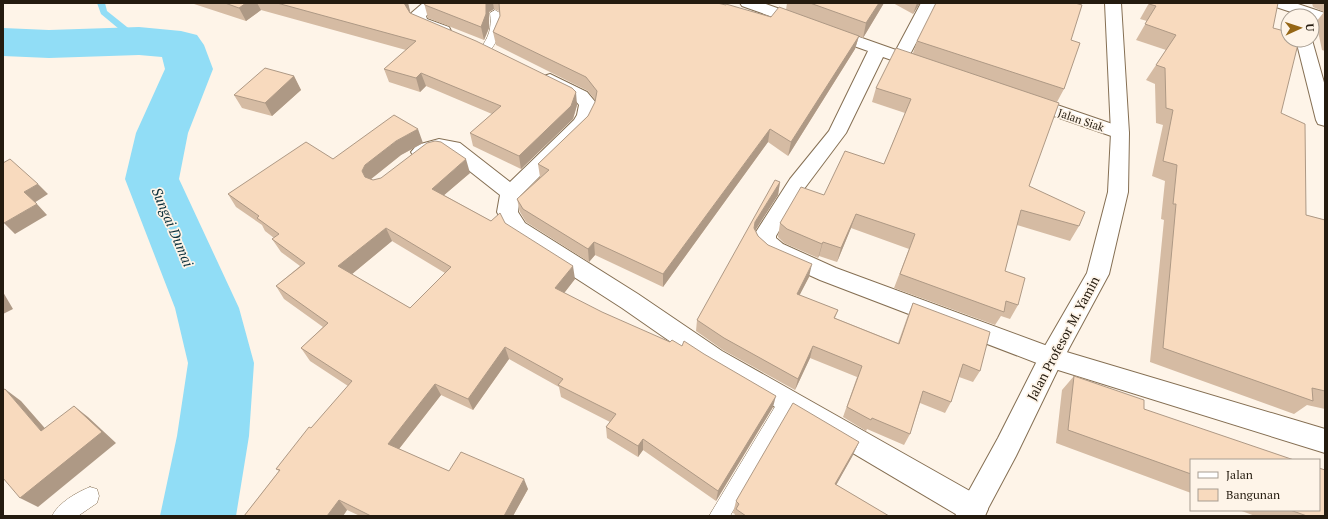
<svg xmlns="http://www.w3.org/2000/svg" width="1328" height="519" font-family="'PT Serif',serif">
<rect width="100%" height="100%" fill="#fef4e8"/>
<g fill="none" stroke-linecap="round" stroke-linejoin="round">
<path fill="#91ddf6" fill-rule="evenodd" d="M97,3H105L107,11L142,39V43H136L101,14Z"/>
<path fill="#91ddf6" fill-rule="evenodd" d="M139,27L181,31L197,35L204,45L213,69L188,133L179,179L239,308L254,363L249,436L236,516H160L177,436L188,363L175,308L125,179L136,133L165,69L162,57L139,55L49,58L3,56V28L49,30Z"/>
<g stroke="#856f53" stroke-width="1">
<path id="lane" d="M495,10L500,13C504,29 499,38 490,51H482L480,49C489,37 492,28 490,13Z
M788,392L794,395L797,400L794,405L730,516H709L782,395Z
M90,487L97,489L99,496L97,503L78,516H52C58,503 77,492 90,487Z"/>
</g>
<g stroke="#856f53" stroke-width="2">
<path id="street" d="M423,3H441L426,16L427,19L449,27L451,31L449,35C441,36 420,30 414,24C412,21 411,18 409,15Z
M740,3H763L896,50L921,3H937L906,62L900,63L883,57L846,133L804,189L776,236V238L783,244L836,268L1053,348L1325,429V453L1042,365L820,280L767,256L757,247L754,241V235L790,179L829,131L868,51L742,6Z
M1271,3H1295L1325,13V23L1312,19V16H1303L1273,6Z
M1296,40H1312L1325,86V126L1318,124L1316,120Z
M550,74L587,92L597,104L595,115L588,128L520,196L518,212L525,223L638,294L722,351L984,499L988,509L985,516H959L704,365L622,308L509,235L497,212L500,195L448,154C434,152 426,160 414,157L411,152L417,145L439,139L460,143L510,182L574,120L577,115L579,105L575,100L544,84L541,80L544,76Z
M1028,95L1127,129L1129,133L1127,137L1120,139L1022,105L1019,101L1022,97Z"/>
</g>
<g stroke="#856f53" stroke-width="2">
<path id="secondary" d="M1105,3H1121L1129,133L1128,192L1109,274L1060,365L1016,456L984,516H955L998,438L1042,351L1087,273L1108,192L1111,133Z"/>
</g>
<use href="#lane" fill="#fff" fill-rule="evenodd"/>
<use href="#street" fill="#fff" fill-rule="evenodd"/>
<use href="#secondary" fill="#fff" fill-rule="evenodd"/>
</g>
<path fill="#d5bba3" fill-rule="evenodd" d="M191,3H408L410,13L577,105L573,119L521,169L473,146L470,133L492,114L426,86L420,92L389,82L384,69L406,50L261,10L246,21Z
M424,3H717L771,17L786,10L787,3H884L863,38L859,36L855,49L788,156L768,142L663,287L595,255L589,262L526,222L520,212L517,199L540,177L538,164L588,116L595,102V100L588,91L496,45L493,32L500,16L499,11L494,9L489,12V28L484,40L428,18Z
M893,3H920L913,14Z
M1149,3L1273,28L1281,113L1306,215L1325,220V409L1307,405L1294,414L1150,362L1164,220L1161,219L1165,181L1152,176L1163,125L1156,123L1155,84L1146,80L1166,50L1136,40L1147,21L1140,19Z
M1312,3H1325V51L1322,50L1316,22L1324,12L1313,7Z
M1071,40L1064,89L1057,102L1029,186L1079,226L1070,241L1017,225L1005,271L1018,305L1010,319L1001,316L995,325L894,288L909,249L851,228L837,262L819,256L818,258L784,243L778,237L780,223L824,195L884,164L905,113L872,102L876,88L913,53L917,41Z
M294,76L301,90L272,116L242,108L234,95Z
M423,143L401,155L371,179L373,180L470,173L444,195L491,221L505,223L575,279L564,293L773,407L716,501L643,450L638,457L607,438L606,427L610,422L561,397L559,387L509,359L473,410L441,395L399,449L449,471L528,489L513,516H360L347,510L343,516H244L279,471L276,469L348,386L310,361L301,348L323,327L284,299L276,286L300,266L281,252L272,239L274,238L265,231L262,225L236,207L228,194L333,159ZM392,241L445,273L410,308L352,274Z
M780,182L778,195L755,230L758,236L768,245L809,277L799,295L838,310L835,318L898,343L908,315L913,303L980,371L973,382L959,377L951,402L945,413L920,403L910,434L904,445L867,429L866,431L843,417L857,377L810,358L795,390L723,350L696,331L697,320Z
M1074,376L1144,409L1191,460V493L1056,443L1062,390Z
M853,455L836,485L889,516H734L735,514L733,513L736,501Z
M1239,510H1319L1325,516H1255Z"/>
<path fill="#ae9985" d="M246,3H257L261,10L246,21L239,8Z
M404,3H408L410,11L408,16Z
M486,3H493L494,9L489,12V28L484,40L481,27Z
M879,3H884L863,38L866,23Z
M917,3H920L913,14Z
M859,36L855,49L788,156L791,142Z
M421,73L426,86L420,92L416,78Z
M294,76L301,90L272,116L265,103Z
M576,92L577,105L573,119L521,169L519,156Z
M418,129L423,143L401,155L371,179L368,184L362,171L365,165L396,141Z
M770,129L768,142L663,287V274Z
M466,159L470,173L436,202L432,189Z
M780,182L778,195L753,234L755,222Z
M38,184L48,194L34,203L24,192Z
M37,204L47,215L15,234L4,223Z
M856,214L851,228L837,262L841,248Z
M386,228L392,241L346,279L338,266Z
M594,242L595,255L589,262L588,249Z
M823,242L819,256L818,258L822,244Z
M812,264L809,277L794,306L797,294Z
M573,266L575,279L558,301L555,288Z
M3,292L13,309L3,314Z
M813,346L810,358L795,390L798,379Z
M505,347L509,359L473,410L468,399Z
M435,384L441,395L395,454L388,444Z
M5,389L21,401L57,442L41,431Z
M776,396L773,407L716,501L718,491Z
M74,406L88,417L116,443L38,507L20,498Z
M643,439V450L638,457V446Z
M859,442L853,455L830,496L835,484Z
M524,479L528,489L513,516H504Z
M339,500L347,510L343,516H327Z"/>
<path fill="#f8dabe" stroke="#ae9985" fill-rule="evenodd" d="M225,3H246L239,8Z
M277,3H404L410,13L476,41L572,88L576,92L571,106L519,156L470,133L501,106L421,73L416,78L384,69L416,41Z
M424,3H486V14L481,27L425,5Z
M499,3H717L726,5V4L771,17L779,7L859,36L791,142L770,129L663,274L594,242L588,249L523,209L517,199L549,170L538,164L588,116L595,102L597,91L586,77L493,32L500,16Z
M810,3H879L866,23Z
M936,3H1075L1082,5L1071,40L1080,43L1064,89L917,41Z
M1149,3H1278L1273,28L1288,32V40H1299L1281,113L1305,124L1306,215L1325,220V391L1312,388L1313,401L1163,348L1176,204H1173L1177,165L1163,161L1173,110L1166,108L1165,68L1156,65L1176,35L1145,24L1156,6L1149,4Z
M896,48L1059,103L1029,186L1085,212L1079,226L1021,210L1005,271L1025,278L1018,305L1006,301L1004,312L900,274L915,234L856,214L841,248L823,242L822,244L787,229L780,223L801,187L824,195L845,151L884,164L911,99L876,88Z
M265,68L294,76L265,103L234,95Z
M394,115L418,129L396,141L365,165L362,171L365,177L373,180L381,178L427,143L435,141L441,142L466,159L432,189L491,221L500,213L505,223L573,266L555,288L602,312L670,342L672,340L682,346L684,341L704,354L776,396L718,491L643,439L638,446L606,427L616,414L558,385L563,379L505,347L468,399L435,384L388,444L449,471L461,452L524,479L504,516H371L339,500L327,516H244L280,470L276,469L309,427L311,428L352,381L301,348L328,323L276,286L305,263L272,239L279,234L257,218L259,216L228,194L306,142L333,159ZM386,228L451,267L410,308L338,266Z
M10,159L38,184L24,192L37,204L4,223L3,222V163Z
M775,180L780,182L755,222L754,228L758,236L768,245L812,264L797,294L838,310L834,318L899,344L913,303L990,332L980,371L963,364L951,402L923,391L910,434L872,418L871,420L847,407L862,366L813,346L798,379L724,338L697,320Z
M1074,376L1144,400V409L1294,460H1191V474L1068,430Z
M5,389L41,431L74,406L102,432L20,498L3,478V390Z
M793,403L859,442L835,484L889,516H746L736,509L739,504L736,501Z
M1319,468L1325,470V516H1307L1290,510H1319Z"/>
<g text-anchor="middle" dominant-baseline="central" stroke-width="3.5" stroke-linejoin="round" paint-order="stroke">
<g font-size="11" fill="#241b0f" stroke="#fef4e8">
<text transform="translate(1081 120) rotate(19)">Jalan Siak</text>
</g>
<g font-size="13" fill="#241b0f" stroke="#fef4e8">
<text transform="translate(1063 338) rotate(-62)">Jalan Profesor M. Yamin</text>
</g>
<g font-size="14" font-style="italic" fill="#0c313c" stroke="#fef4e8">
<text transform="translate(173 227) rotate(67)">Sungai Dumai</text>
</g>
</g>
<rect width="1328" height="519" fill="none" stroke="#241b0f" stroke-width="8"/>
<rect x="1190" y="459" width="130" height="52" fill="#fef4e8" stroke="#a79d91"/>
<rect x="1198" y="472" width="20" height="6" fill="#ffffff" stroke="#a79d91"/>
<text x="1226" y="479" font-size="12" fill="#241b0f">Jalan</text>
<rect x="1198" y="489" width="20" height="12" fill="#f8dabe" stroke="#a79d91"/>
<text x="1226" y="499" font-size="12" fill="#241b0f">Bangunan</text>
<g transform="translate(1300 28) rotate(87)"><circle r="19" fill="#fef4e8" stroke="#a79d91"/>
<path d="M0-3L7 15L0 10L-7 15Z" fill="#956615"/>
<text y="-6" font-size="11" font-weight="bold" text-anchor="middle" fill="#241b0f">U</text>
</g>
</svg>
